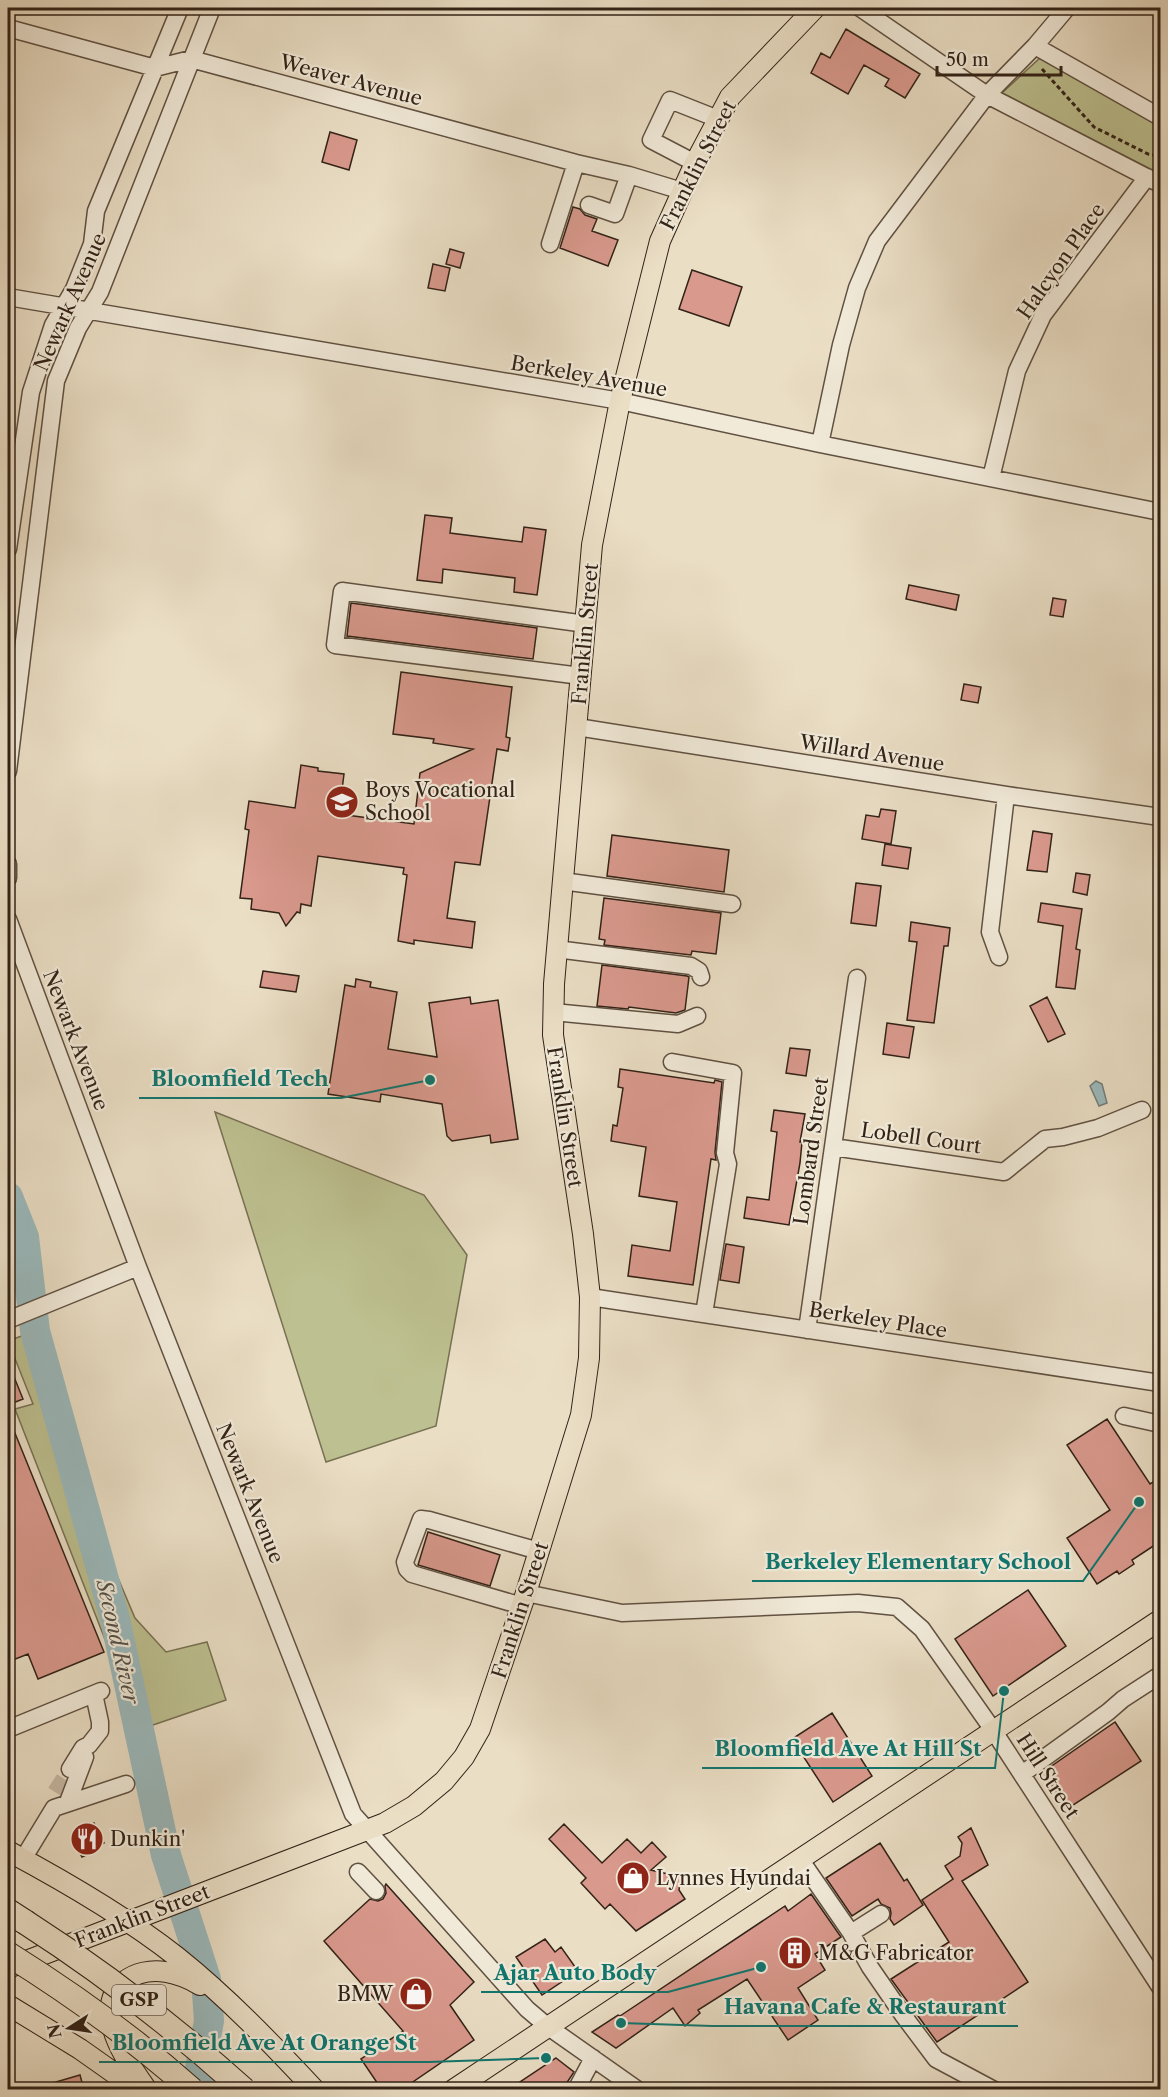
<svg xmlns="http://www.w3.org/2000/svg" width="1168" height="2097" font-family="'Libre Caslon Text',serif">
<rect width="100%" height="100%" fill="#eadec5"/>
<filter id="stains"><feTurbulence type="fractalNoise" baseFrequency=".00333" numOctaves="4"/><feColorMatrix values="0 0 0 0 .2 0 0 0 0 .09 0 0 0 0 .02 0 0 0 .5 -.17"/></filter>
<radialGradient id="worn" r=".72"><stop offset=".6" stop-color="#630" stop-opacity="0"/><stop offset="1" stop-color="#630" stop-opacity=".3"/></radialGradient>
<path fill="#bdc090" stroke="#787154" stroke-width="1.5" d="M1040,58L1160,126V174L1002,93Z
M215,1112L424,1195L467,1255L436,1426L326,1462Z
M35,1331L75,1477L135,1618L166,1652L207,1642L226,1700L150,1726L106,1642L15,1409L33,1404L8,1341Z"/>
<path fill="#9bbabd" stroke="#717d7b" stroke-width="1.5" d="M1096,1081L1102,1084L1107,1103L1099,1106L1090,1086Z"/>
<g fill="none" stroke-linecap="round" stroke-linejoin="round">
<path stroke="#9bbabd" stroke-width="30" d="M8,1197L24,1237L35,1331L115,1619L166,1855L206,1979L209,2021L199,2074L198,2090"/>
</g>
<path fill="#d9998d" stroke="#322217" stroke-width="1.5" d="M846,29L920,74L905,98L885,86L889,79L864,65L848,94L811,73L821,53L830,58Z
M330,132L357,140L349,170L322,162Z
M573,207L580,209L585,215L597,219L592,231L618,240L608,266L560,248Z
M450,249L464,253L460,268L446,264Z
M433,264L450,268L445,291L428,288Z
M692,270L742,287L729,326L679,309Z
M425,515L452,518L450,533L522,542L524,527L546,530L537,595L514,592L515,578L443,569L442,583L417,580Z
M909,585L959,595L956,610L906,599Z
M1053,598L1066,600L1063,617L1050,615Z
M351,603L537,628L533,659L347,636Z
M401,672L512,687L506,737L510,738L508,751L497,749L480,865L455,862L447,918L475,922L472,948L414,940V944L398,941L407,875L403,874L404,868L318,856L311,906L301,904L300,913L297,912L286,926L279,913L251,909L252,899L240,898L249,830L245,829L249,801L295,808L301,765L318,768V771L344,774L339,814L414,824L420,773L473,749L433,743L434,739L393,734Z
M964,684L981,687L978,703L961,700Z
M881,809L896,811L891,844L862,839L866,815L879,817Z
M1033,831L1052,834L1047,872L1027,870Z
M612,835L729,850L724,892L607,876Z
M885,844L911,848L908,869L882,865Z
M1076,873L1090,875L1087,895L1073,892Z
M856,883L881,886L876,926L851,923Z
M604,898L721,913L716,954L692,951L691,955L604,945L605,940L599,939Z
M1041,903L1082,909L1076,949L1080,950L1075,989L1056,987L1063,926L1038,922Z
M911,922L950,928L948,946H944L934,1023L907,1020L917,942L909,941Z
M602,965L687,976L689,977L685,1010L676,1013L629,1007L628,1009L597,1006Z
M263,971L299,976L296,992L260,987Z
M356,979L371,982L370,987L397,992L388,1049L437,1057L429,1003L470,997L471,1004L498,1000L518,1139L491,1143L490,1135L452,1141L447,1136L442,1104L381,1094L380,1102L328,1094L345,985L355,987Z
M1047,997L1065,1034L1048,1042L1030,1006Z
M887,1023L914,1027L909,1058L883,1054Z
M790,1048L810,1050L806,1076L786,1073Z
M620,1069L714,1083L715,1080L722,1082L715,1152L716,1160L711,1159L693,1285L628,1276L632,1245L670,1251L677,1202L639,1196L646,1147L611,1141L613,1125L617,1126L623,1088L618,1087Z
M774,1110L805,1114L800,1142H802L800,1163L789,1225L744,1218L747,1197L769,1200L777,1132L771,1131Z
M726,1244L744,1247L739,1283L720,1280Z
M8,1362L23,1399L8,1405Z
M8,1416L104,1652L38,1679L28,1654L8,1662Z
M1107,1419L1150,1484L1161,1477V1541L1132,1560L1134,1564L1119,1574L1117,1571L1097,1584L1067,1538L1110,1510L1067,1445Z
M428,1532L500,1555L490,1586L418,1565Z
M1028,1590L1066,1646L993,1696L955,1639Z
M832,1713L872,1776L833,1802L792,1739Z
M1115,1722L1141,1761L1067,1809L1043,1772Z
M94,1823L104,1843L96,1847L97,1850L82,1857L71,1836Z
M564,1824L602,1863L627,1839L641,1853L652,1842L666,1857L651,1870L681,1877L679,1890L685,1899L636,1931L610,1904L605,1909L581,1883L586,1878L549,1839Z
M971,1828L988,1865L962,1881L1028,1982L937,2042L891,1979L949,1942L922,1900L953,1879L945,1866L960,1856L962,1843L958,1837Z
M880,1843L904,1881L907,1879L923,1905L894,1925L890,1919L891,1913L890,1908L881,1904L878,1899L852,1916L826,1878Z
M386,1884L474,1982L450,2005L474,2040L401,2090H382L361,2059L403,2031L324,1941L370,1899L378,1901L383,1899L386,1893L385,1886Z
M811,1894L841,1937L815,1954L825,1970L798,1988L818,2020L788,2040L747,1979L698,2010L700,2013L685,2026L673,2008L616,2048L592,2032L618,2015L620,2016L785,1906L788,1911Z
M545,1939L555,1952L561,1947L578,1971L542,1995L516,1957Z
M556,2058L574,2072L562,2090H508Z
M80,2075L84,2090H42V2086Z"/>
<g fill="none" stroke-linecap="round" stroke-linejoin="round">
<path stroke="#c5b8a2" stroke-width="16" stroke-dasharray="16 8" stroke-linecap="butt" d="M55,1792L70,1769"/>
<g stroke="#605142" stroke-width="19">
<path id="minor" d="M860,8L987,95L1160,184
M8,28L155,68L191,59L576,163L629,175L682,191
M1035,46L1160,117
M695,163L651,140L670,100L718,119
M589,205L615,214L629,175
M550,244L576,163
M8,297L620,401L820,444L1160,512
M820,444L841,345L857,288L877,241L987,95L1035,46L1067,8
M991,478L1017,371L1043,315L1147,177
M8,549L31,392L53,325L74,289L92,244L96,211L180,8
M581,676L335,645L342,591L586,624
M577,727L1006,795L1160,817
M8,771L56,381L78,328L100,292L212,8
M8,864V878
M562,881L732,904
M8,919L138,1267L353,1814L527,2009L547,2026L638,2090
M556,949L691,966L699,971L701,977
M999,957L990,932L1006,795
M553,1012L678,1024L697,1016
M672,1062L733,1073L725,1153L728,1164L704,1314
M833,1147L1004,1172L1045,1139L1063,1137L1098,1128L1142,1110
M590,1297L1160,1383
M8,1320L138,1267
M807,1330L857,978
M1124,1416L1160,1424
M526,1593L622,1613L858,1603L897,1607L922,1629L993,1730L1160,1987
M522,1606L412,1574L407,1569L405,1562L421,1519L429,1520L539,1551
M8,1729L101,1691
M70,1769L83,1748L89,1745L100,1731V1722L94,1694
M1022,1774L1108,1712L1123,1699L1160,1675
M68,1802L85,1757
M23,1859L54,1808L126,1784
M800,1859L851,1933L870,1967L903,2015L936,2059L994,2090
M358,1872L376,1891
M851,1933L881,1914
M8,2088V2090
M576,2090L593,2058"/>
</g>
<g stroke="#322217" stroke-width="22">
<path id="major" d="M8,1851C66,1882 125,1916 177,1957C227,1997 271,2043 315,2090
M8,1968L385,1823L414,1806L444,1781L464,1757L480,1729L526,1593L581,1415L589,1358L590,1297L583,1234L553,1035L554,984L592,545L620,401L660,241L695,163L730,97L815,8
M8,2005L80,2049L138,2090
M147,2090C133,2070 115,2045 111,2020C105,1986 135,1967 166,1972C178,1974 190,1979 200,1985
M453,2090L1160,1620"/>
</g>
<g stroke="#322217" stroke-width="26">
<path id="highway" d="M8,1911L25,1922"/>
</g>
<path stroke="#322217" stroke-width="3" stroke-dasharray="4.5 3" stroke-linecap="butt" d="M1042,69L1094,127L1148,154L1160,156"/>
<use href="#minor" stroke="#f1ead9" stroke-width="16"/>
<use href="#major" stroke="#eadec5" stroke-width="20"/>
<use href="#highway" stroke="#eadec5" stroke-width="24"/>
<g stroke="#322217" stroke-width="26" stroke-linecap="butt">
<path id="highway-bridge" d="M25,1922C103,1972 175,2028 244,2090
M8,1954C72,1994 135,2039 192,2090"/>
</g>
<use href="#highway-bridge" stroke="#eadec5" stroke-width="24"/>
</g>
<defs>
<g id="school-disc" transform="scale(1.725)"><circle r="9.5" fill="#8f2418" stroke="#f1ead9"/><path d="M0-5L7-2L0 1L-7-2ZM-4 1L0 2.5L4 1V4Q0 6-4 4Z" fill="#fff"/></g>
<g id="restaurant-disc" transform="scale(1.725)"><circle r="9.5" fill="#8f2418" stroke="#f1ead9"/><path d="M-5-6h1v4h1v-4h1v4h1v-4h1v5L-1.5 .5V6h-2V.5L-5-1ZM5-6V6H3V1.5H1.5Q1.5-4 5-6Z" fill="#fff"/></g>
<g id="shop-disc" transform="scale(1.725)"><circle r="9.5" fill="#8f2418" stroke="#f1ead9"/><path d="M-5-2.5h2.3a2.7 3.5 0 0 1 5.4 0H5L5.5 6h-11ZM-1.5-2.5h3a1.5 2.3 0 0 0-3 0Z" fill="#fff"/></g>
<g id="building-disc" transform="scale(1.725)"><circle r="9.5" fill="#8f2418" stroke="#f1ead9"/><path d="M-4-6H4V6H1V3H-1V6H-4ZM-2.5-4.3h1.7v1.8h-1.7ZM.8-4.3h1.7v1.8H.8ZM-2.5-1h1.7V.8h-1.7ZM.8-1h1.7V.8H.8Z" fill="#fff"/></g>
</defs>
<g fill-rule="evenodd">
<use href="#school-disc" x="342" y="802"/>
<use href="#restaurant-disc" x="87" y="1839"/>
<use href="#shop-disc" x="633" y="1878"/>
<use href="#building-disc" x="795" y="1953"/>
<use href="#shop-disc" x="416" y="1994"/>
</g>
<g text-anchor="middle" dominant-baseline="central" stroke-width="4.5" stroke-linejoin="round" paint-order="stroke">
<rect fill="#f1ead9" stroke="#6b5e51" stroke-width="1.5" x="112" y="1985" width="54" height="30" rx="4.5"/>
<g font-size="18" font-weight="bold" fill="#322217">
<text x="139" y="2000">GSP</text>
</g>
<g font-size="20" fill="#322217" stroke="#f1ead9">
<text transform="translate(351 80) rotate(15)">Weaver Avenue</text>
<text transform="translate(698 165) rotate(-63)">Franklin Street</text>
<text transform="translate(1061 261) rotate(-55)">Halcyon Place</text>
<text transform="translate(70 302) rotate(-66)">Newark Avenue</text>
<text transform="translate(589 376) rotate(10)">Berkeley Avenue</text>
<text transform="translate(585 634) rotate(-85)">Franklin Street</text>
<text transform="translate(872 753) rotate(9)">Willard Avenue</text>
<text transform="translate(76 1040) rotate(69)">Newark Avenue</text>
<text transform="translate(565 1117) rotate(81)">Franklin Street</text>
<text transform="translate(921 1138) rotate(8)">Lobell Court</text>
<text transform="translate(811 1151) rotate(-82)">Lombard Street</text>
<text transform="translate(878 1320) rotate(9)">Berkeley Place</text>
<text transform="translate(250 1493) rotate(68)">Newark Avenue</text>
<text transform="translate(520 1610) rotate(-72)">Franklin Street</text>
<text transform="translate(1048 1776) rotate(57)">Hill Street</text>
<text transform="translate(142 1916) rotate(-21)">Franklin Street</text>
</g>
<g font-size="20" fill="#322217" stroke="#f1ead9" text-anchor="start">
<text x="365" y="790">Boys Vocational<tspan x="365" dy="23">School</tspan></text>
<text x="110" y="1839">Dunkin'</text>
<text x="656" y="1878">Lynnes Hyundai</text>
<text x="818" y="1953">M&amp;G Fabricator</text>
<text x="393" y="1994" text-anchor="end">BMW</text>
</g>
<g font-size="21" font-style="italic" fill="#525049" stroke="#f1ead9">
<text transform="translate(118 1642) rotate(77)">Second River</text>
</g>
</g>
<path fill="none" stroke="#0f766e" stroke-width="2" d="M430 1080L341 1098H139M1139 1502L1083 1581H752M1004 1691L995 1768H702M761 1967L668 1992H481M621 2023L712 2026H1018M546 2058L429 2062H99"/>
<g fill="#0f766e" stroke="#f1ead9" stroke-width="2">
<circle cx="430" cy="1080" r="6"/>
<circle cx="1139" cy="1502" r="6"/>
<circle cx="1004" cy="1691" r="6"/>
<circle cx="761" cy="1967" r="6"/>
<circle cx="621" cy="2023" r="6"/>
<circle cx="546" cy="2058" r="6"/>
</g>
<g font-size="21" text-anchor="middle" font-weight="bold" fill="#0f766e" stroke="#f1ead9" stroke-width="4.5" stroke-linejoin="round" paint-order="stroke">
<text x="240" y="1086">Bloomfield Tech</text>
<text x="918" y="1569">Berkeley Elementary School</text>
<text x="848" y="1756">Bloomfield Ave At Hill St</text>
<text x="575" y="1980">Ajar Auto Body</text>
<text x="865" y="2014">Havana Cafe &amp; Restaurant</text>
<text x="264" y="2050">Bloomfield Ave At Orange St</text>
</g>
<rect width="1168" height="2097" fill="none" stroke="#eadec5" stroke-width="30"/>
<rect x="9" y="9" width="1150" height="2079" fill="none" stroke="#322217" stroke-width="3"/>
<rect x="15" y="15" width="1138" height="2067" fill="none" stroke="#322217" stroke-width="1.5"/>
<g transform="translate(69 2028) rotate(258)" stroke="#f1ead9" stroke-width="4.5" paint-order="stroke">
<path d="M0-4.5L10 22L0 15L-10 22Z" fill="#322217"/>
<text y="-9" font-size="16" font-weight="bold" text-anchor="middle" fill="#322217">N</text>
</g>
<path d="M937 66v9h124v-9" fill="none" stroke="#322217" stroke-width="3"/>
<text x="946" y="66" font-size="18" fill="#322217" stroke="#f1ead9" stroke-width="4.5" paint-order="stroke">50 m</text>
<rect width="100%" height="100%" filter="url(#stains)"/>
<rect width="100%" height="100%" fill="url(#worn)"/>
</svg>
